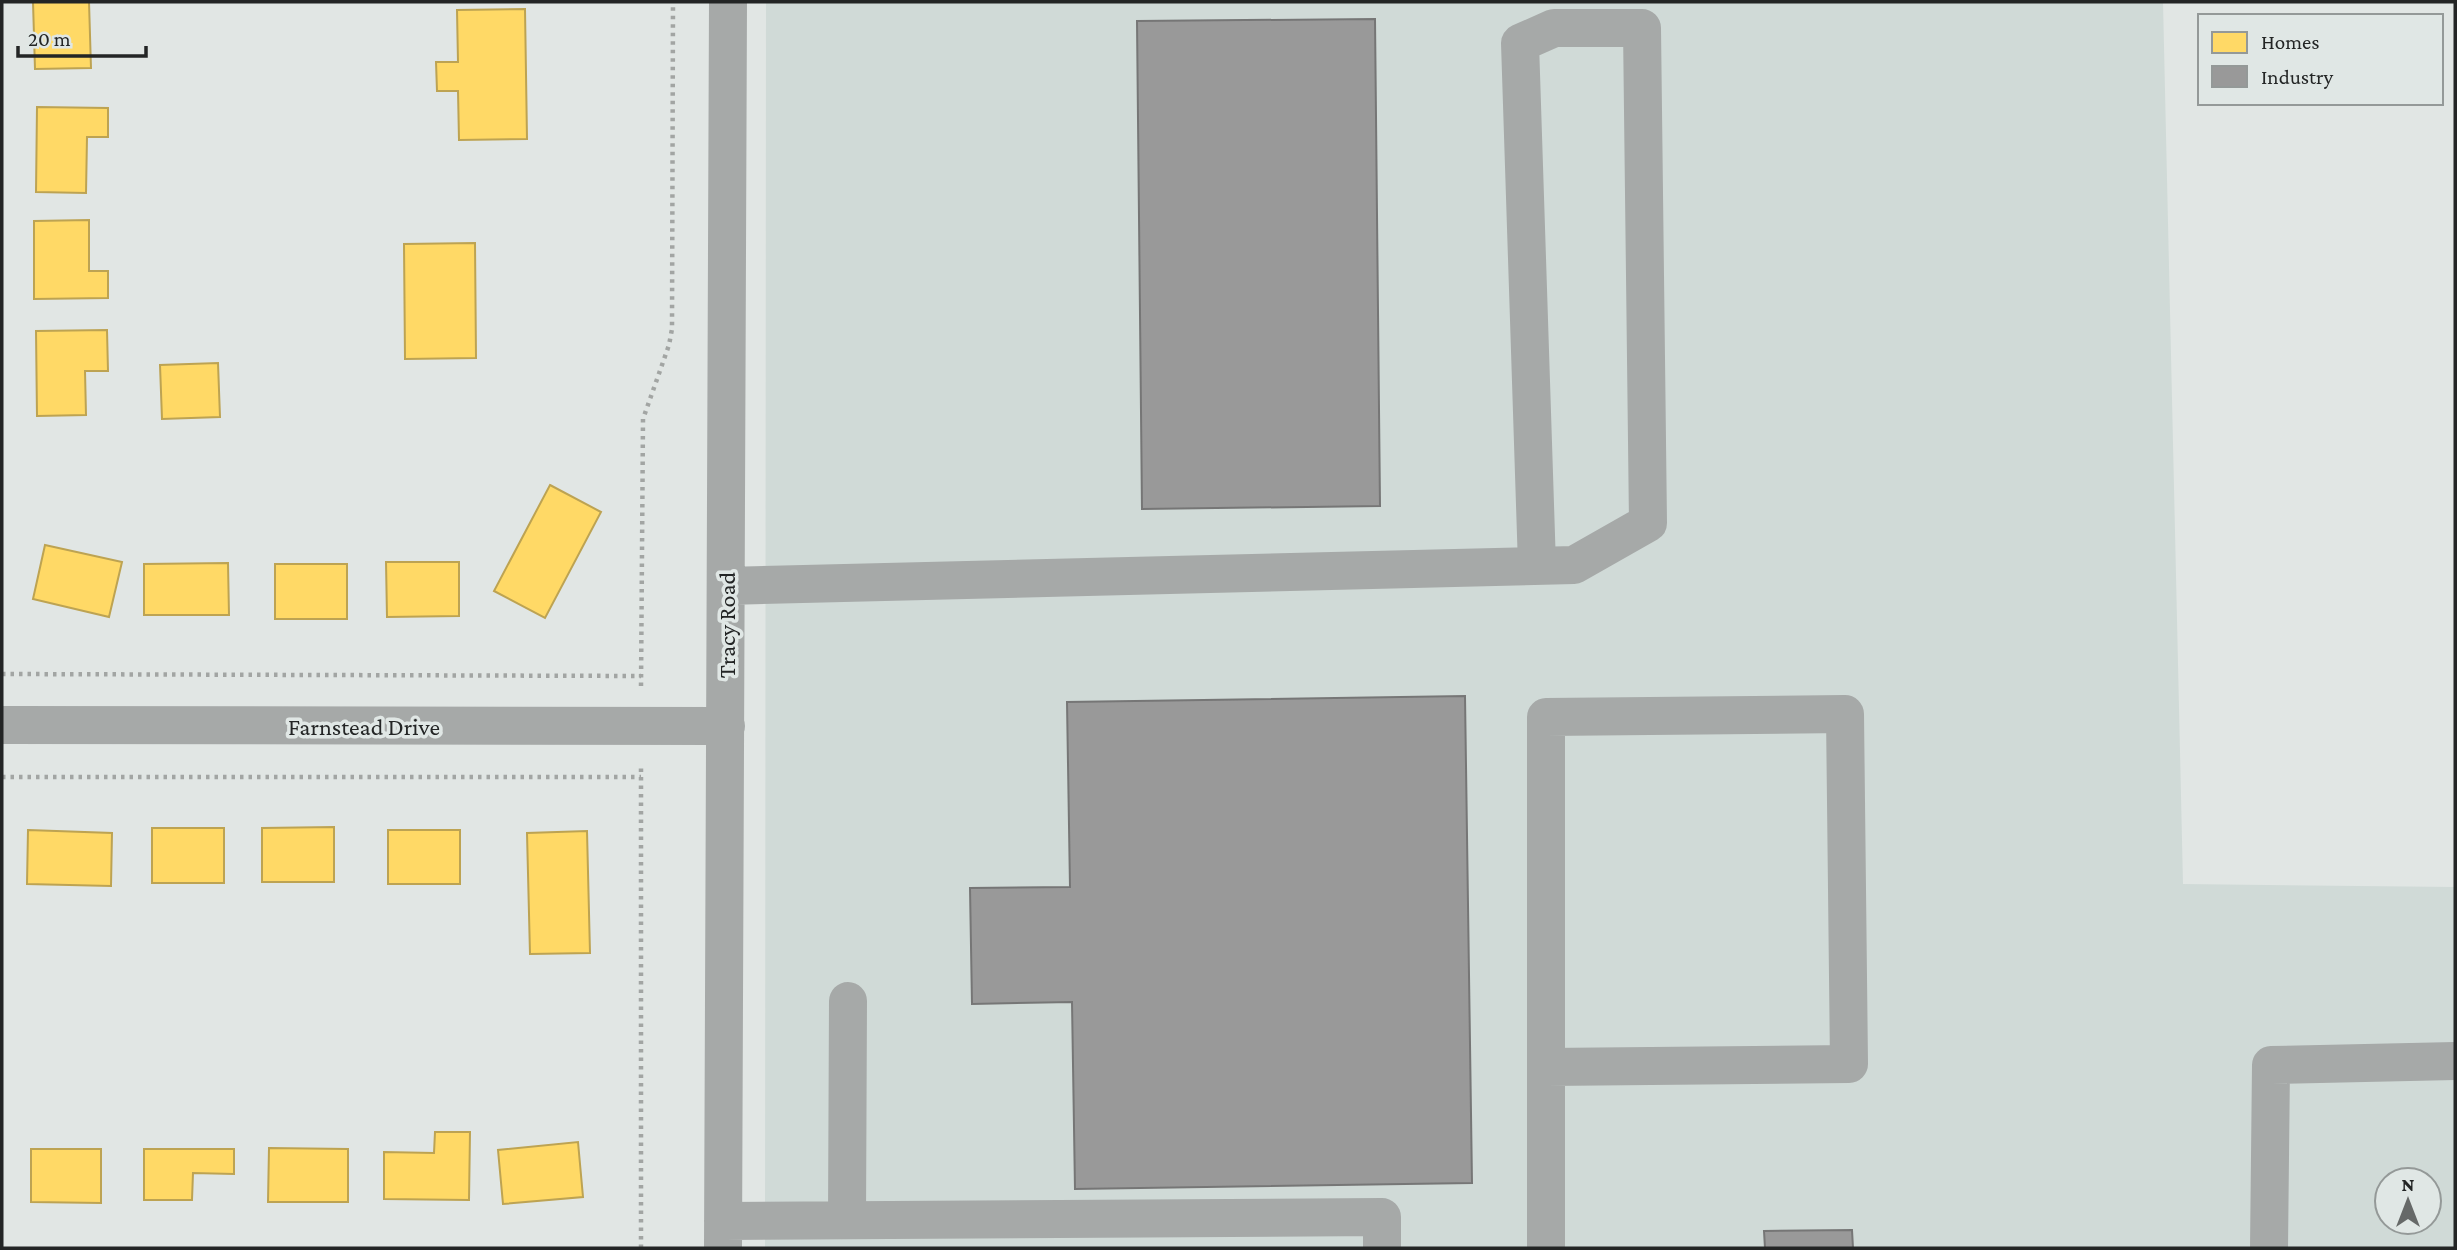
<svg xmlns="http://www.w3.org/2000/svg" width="2457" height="1250" font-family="'Crimson Pro',serif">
<rect width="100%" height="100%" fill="#e1e6e4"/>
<path fill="#d0dad7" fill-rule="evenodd" d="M766,2H2163L2183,884L2455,887V1248H765ZM2387,1180H2429V1222H2387Z"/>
<path fill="#ffd966" stroke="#bda352" stroke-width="2" d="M33,2H89L91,68L35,69Z
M525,9L527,139L459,140L458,91H437L436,62H458L457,10Z
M37,107L108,108V137H87L86,193L36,192Z
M89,220V271H108V298L34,299V221Z
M475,243L476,358L405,359L404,244Z
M107,330L108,371H85L86,415L37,416L36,331Z
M218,363L220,417L162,419L160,365Z
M550,485L601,512L545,618L494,591Z
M45,545L122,562L109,617L33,599Z
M386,562H459V616L387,617Z
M228,563L229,615H144V564Z
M275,564H347V619H275Z
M334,827V882H262V828Z
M152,828H224V883H152Z
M28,830L112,833L111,886L27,884Z
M388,830H460V884H388Z
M587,831L590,953L530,954L527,833Z
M435,1132H470L469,1200L384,1199V1152L434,1153Z
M578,1142L583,1197L503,1204L498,1150Z
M269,1148L348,1149V1202H268Z
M31,1149H101V1203L31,1202Z
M144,1149H234V1174L193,1173L192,1200H144Z"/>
<path fill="#999" stroke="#767676" stroke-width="2" d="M1375,19L1380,506L1142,509L1137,21Z
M1465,696L1472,1183L1075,1189L1072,1002L972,1004L970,888L1070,887L1067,702Z
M1852,1230L1853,1248H1765L1764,1231Z"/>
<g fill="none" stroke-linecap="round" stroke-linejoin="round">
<path stroke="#a2a5a3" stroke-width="4.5" stroke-dasharray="3.5 5" stroke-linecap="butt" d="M2,674L641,676
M641,686L643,419L669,345L672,329L673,2
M2,777H641
M641,1248V768"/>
<path stroke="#a6a9a8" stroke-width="38" d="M726,586L1574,565L1648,523L1642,28H1554L1520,43L1537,566
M2,725L726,726
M847,1220L848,1001
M723,1221L1382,1217V1248
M723,1248L728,2
M1546,1248V717L1845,714L1849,1064L1547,1067
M2269,1248L2271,1065L2455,1061"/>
</g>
<g text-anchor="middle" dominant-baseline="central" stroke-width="7" stroke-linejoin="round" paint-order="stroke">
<g font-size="24" fill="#232525" stroke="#e0e7e5">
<text transform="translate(726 625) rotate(-90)">Tracy Road</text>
<text x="364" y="726">Farnstead Drive</text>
</g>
</g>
<rect width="2457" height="1250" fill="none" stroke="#232525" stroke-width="7"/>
<rect x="2198" y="14" width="245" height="91" fill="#e0e7e5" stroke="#949998" stroke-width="2"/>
<rect x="2212" y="32" width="35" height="21" fill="#ffd966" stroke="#949998" stroke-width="2"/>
<text x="2261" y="49" font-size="21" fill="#232525">Homes</text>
<rect x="2212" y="66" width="35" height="21" fill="#999999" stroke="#949998" stroke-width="2"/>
<text x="2261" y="84" font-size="21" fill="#232525">Industry</text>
<g transform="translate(2408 1201)"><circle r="33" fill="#e0e7e5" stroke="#949998" stroke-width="2"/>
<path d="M0-5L12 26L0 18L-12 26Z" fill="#666968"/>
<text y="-10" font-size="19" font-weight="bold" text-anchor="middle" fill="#232525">N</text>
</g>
<path d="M18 46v10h128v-10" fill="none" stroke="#232525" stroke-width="3.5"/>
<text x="28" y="46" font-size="21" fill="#232525" stroke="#e0e7e5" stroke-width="5" paint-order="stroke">20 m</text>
</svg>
